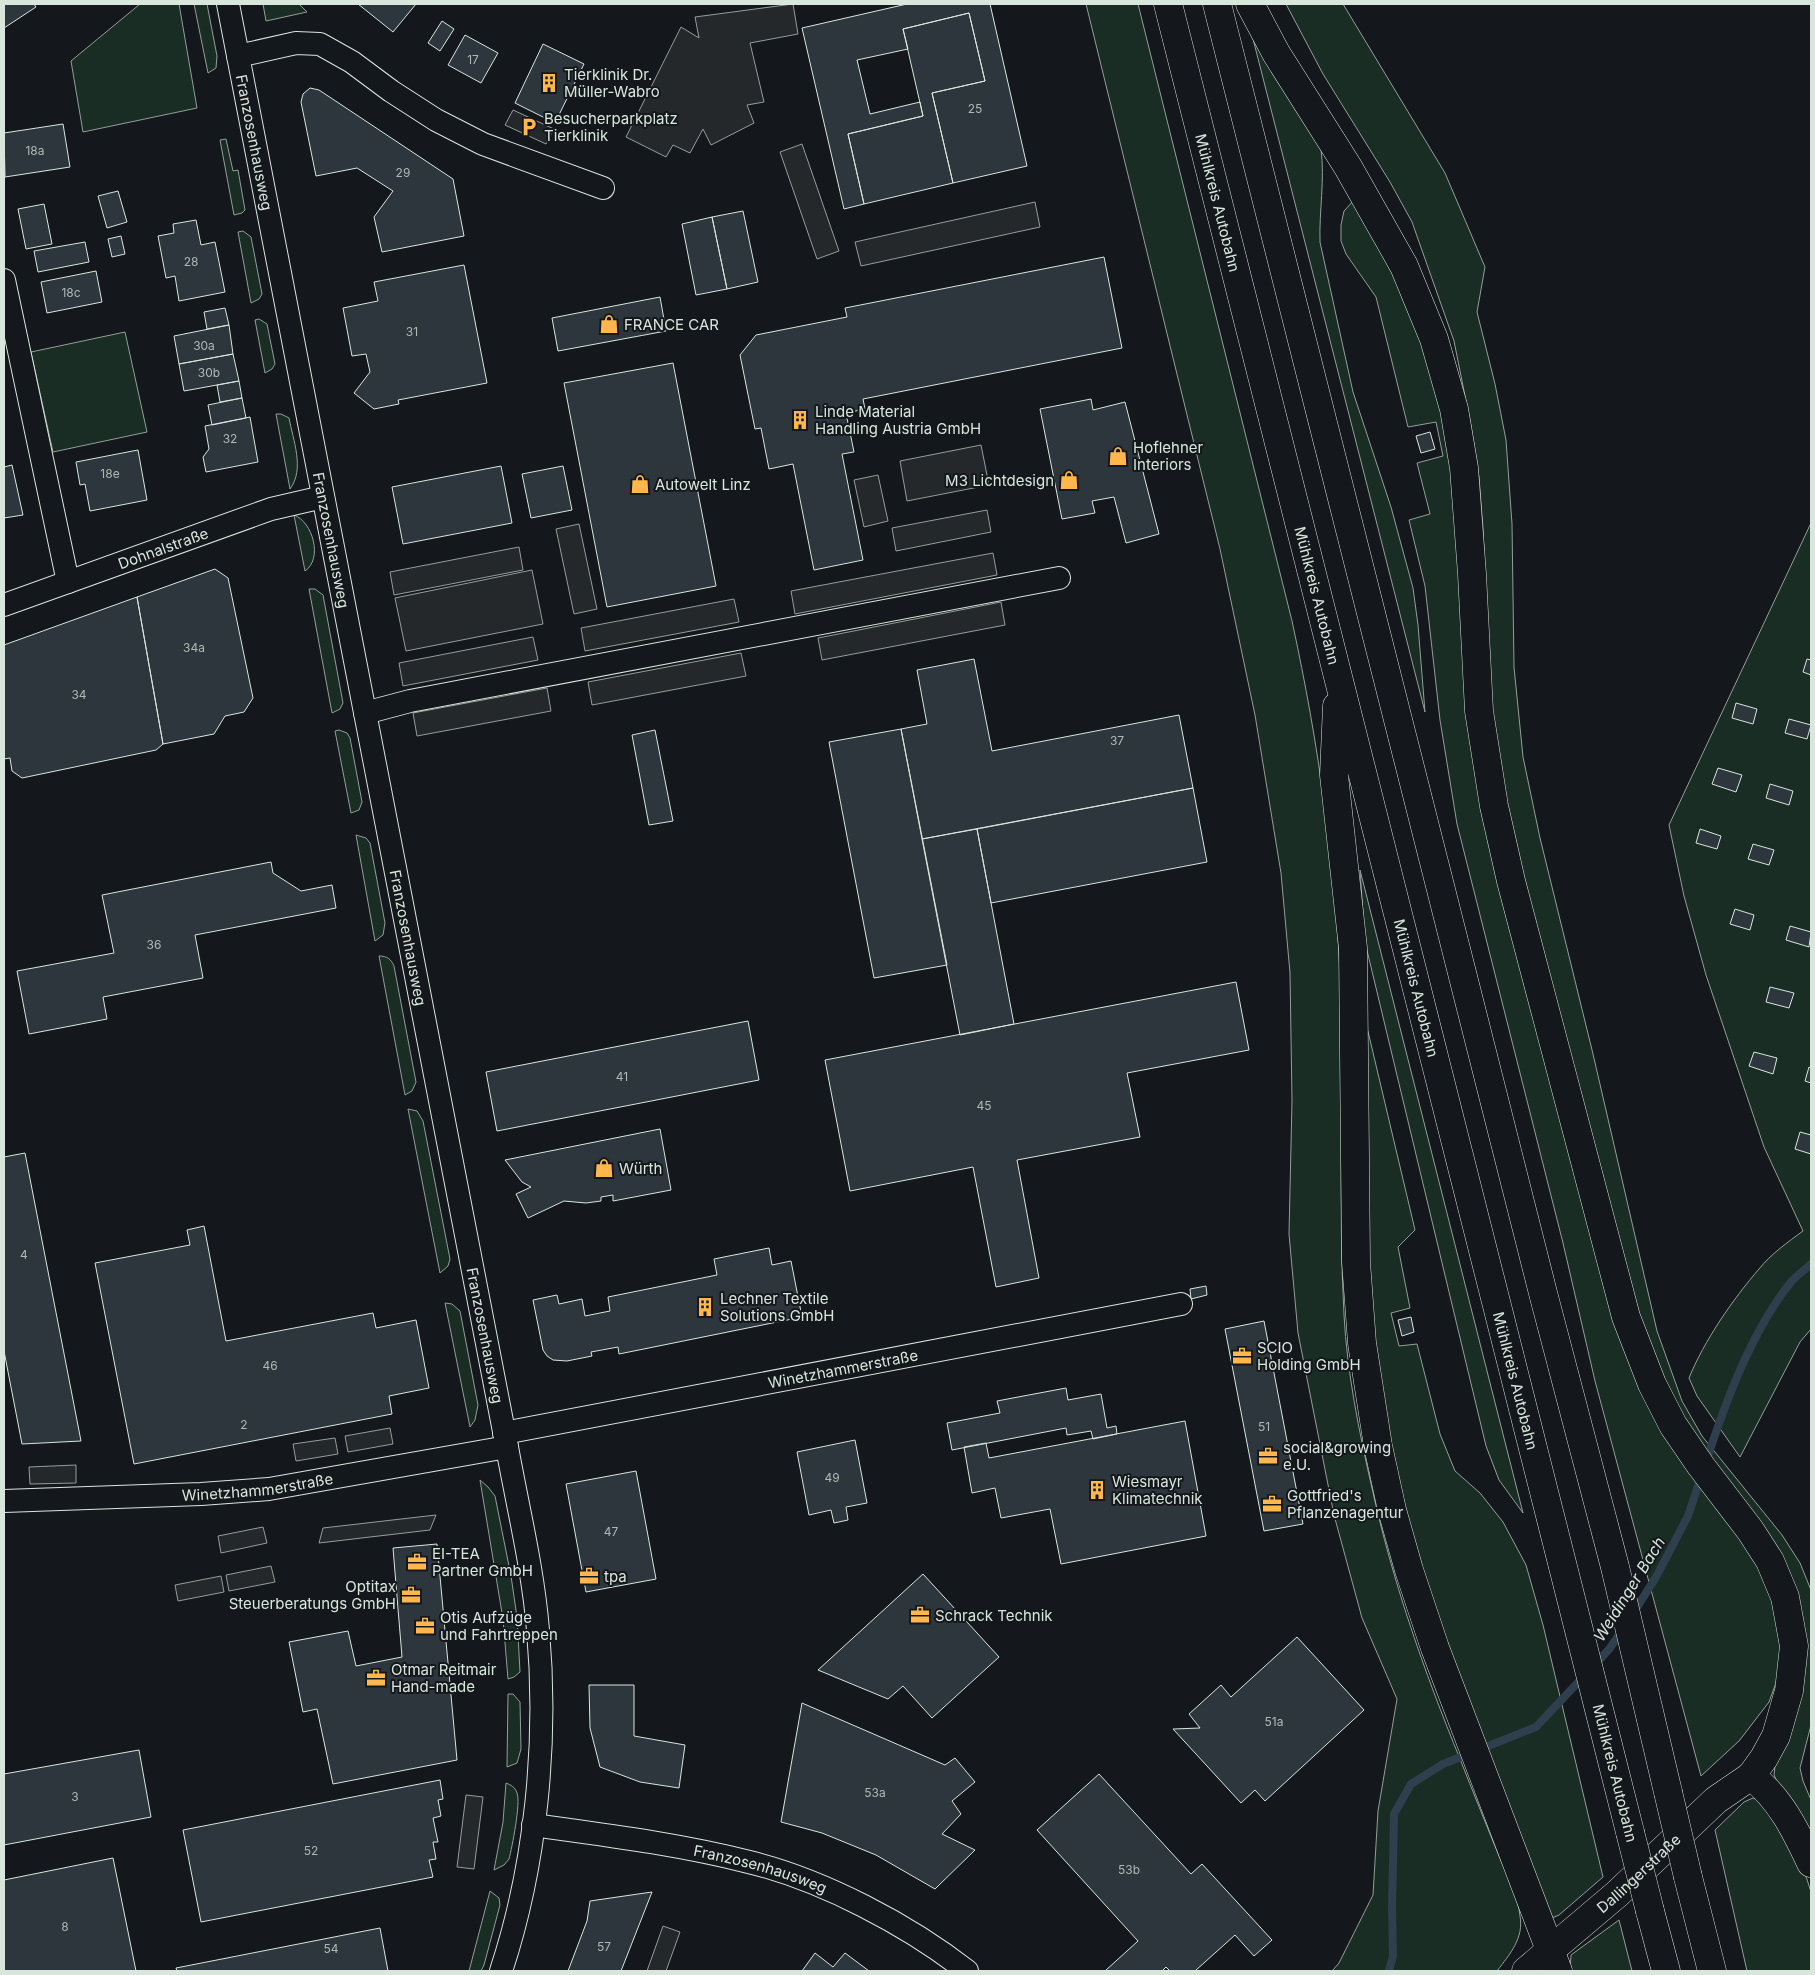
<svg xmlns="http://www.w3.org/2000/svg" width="1815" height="1975" font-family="Inter,sans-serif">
<rect width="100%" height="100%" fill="#14181c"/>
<path fill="#1a2d24" stroke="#939e99" d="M140,4H179L197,108L83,132L71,61Z
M194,4H207L217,56L216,68L208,73Z
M263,4H299L307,12L266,21Z
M1086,4H1138L1292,621C1319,745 1336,868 1341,994C1344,1101 1338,1208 1344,1315C1347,1372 1359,1432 1372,1488C1392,1580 1424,1671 1460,1759C1473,1792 1486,1824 1499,1856C1507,1875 1518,1896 1520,1916C1524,1938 1510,1954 1497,1971H1332L1339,1963L1373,1895L1378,1811L1397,1699L1362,1618L1334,1515L1298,1333L1289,1234L1292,1101L1290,973L1281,873L1255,715L1220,549Z
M1286,4H1343L1445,173L1485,267L1477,312L1495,384L1506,440L1512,524L1514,667L1523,757L1540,838L1593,1054L1657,1331L1682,1401L1702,1436L1782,1535L1800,1563L1811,1590V1725L1800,1768L1803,1781L1811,1800V1835L1782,1792L1774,1775L1776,1758L1805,1653L1701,1448L1653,1362L1622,1257L1528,896L1509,814L1491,711L1483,528L1479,477L1471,426L1454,341L1412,222L1390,182L1323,74Z
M1252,35L1321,149C1325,180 1319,211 1320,242L1353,392L1391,507L1413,588L1418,625L1425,712Z
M226,139L233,171L238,170L245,210L242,213L234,215L220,140Z
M1355,199L1382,245L1433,372L1449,444L1459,519L1463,656L1624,1349L1760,1565L1777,1605L1783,1638L1781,1669L1769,1702L1739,1741L1701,1776L1595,1381L1563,1243L1457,824L1440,720L1425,586L1409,520L1430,514L1417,463L1443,456L1436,422L1408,427L1376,297L1346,254L1341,241V225L1344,211Z
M243,231L251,237L262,294L259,299L251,303L238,232Z
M259,319L267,324L275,364L272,369L265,373L255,320Z
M125,332L147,432L53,452L31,352Z
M276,414H281L289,418C293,440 305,469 290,489Z
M294,515C313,522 323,559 305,571Z
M1811,523V1329L1800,1342L1740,1457L1697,1396L1689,1378C1704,1341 1733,1299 1759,1269C1771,1254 1788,1242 1803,1231L1764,1147L1706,975L1684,896L1669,825Z
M309,589H315L323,595L343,703L340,709L332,713Z
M339,730L347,733L350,738L362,802L359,810L351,813L335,731Z
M356,835L366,838L370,843L385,923L383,935L375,941Z
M1360,870L1523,1513L1499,1480L1486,1446L1365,942Z
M379,956C387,956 391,959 394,966L416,1082L412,1091L405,1095Z
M1366,1023L1415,1230L1398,1247L1410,1308L1391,1313L1399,1346L1417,1344L1440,1434L1455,1471L1480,1493L1503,1522L1526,1565L1543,1625L1603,1877L1559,1915L1552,1918L1449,1661L1402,1508L1370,1323Z
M408,1109L417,1111L423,1121L450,1259L448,1266L440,1273Z
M445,1303L452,1304L460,1311L478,1405L475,1420L470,1427Z
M480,1480L488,1487L495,1496L511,1576L517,1617L520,1672L514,1677L508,1679L503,1619Z
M508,1694H513L520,1702L521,1749L517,1763L507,1767Z
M506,1783C511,1785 515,1787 517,1793C521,1802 512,1848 509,1859L504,1865L494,1870L503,1822Z
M1753,1798L1763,1802L1804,1870L1811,1892V1971H1747L1715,1830L1744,1802Z
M490,1891L499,1898L500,1905L484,1965L481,1971H469Z
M1619,1920L1632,1971H1570L1571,1955Z"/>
<path fill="#24282b" stroke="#939e99" d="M793,4L798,34L750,43L764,102L747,105L754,123L711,145L703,129L690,153L673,145L666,157L626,137L681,27L699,38L695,17Z
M513,110L554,129L546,144L505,125Z
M802,144L839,251L817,259L780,152Z
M1035,202L1040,227L861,266L855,242Z
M981,445L989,485L907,501L900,461Z
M878,475L888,521L864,527L854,480Z
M987,510L991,532L896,551L892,528Z
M579,524L597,609L574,614L556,529Z
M519,547L523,570L394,595L390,572Z
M993,553L997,575L795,614L791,591Z
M532,570L543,624L406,651L395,598Z
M734,599L739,622L585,651L581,628Z
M1001,602L1005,625L822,660L818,638Z
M533,637L538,660L403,686L399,663Z
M741,653L746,676L592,705L588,682Z
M547,688L551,711L417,736L413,713Z
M390,1428L393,1444L348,1452L345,1436Z
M335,1438L338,1454L296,1461L293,1444Z
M76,1465V1483L30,1484L29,1467Z
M436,1515L430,1530L319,1543L323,1528Z
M263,1527L267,1543L221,1553L218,1536Z
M271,1566L275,1582L229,1591L226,1575Z
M221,1576L224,1592L178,1601L175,1585Z
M466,1795L483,1797L474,1869L457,1867Z
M663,1926L680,1932L666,1971H647Z"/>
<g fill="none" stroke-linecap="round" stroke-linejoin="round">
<path stroke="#2f3f4d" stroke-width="8" d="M1706,1462C1725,1403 1752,1330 1791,1282C1797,1275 1805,1270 1811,1264
M1634,1612L1656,1577L1688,1516L1701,1477
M1594,1666L1610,1648L1622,1630
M1389,1971L1393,1956L1392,1908L1394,1814L1411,1784L1443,1764L1536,1727L1584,1676"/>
</g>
<path fill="#2c363c" stroke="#d8e6dc" d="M4,4H34L36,7L4,28Z
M358,4H416L393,32Z
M907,4H990L1027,166L953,183L932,93L985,81L969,13L903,29L908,49L857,60L870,114L920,102L923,116L848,134L864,204L844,209L802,28Z
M969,13L985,81L932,93L953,183L864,204L848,134L923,116L903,29Z
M442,21L454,29L440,51L428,43Z
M465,35L498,53L481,83L448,65Z
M543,44L584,64L555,123L515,103Z
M310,88L319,90L453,179L464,236L382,252L374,217L393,191L357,168L316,176L301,102L303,94Z
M63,124L70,167L5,177L4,133Z
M118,191L127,222L107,228L98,196Z
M44,204L52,244L26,249L18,209Z
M743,211L758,282L727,289L712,217Z
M712,217L727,289L696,295L682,224Z
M196,220L201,245L215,242L225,292L179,301L175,276L166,278L158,236L174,233L173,224Z
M121,236L125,254L112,257L108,239Z
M85,242L89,262L38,272L34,251Z
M1104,257L1122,348L863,399L865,409L846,413L854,452L842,454L863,560L814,570L793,464L769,469L761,428L755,429L740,355L756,335L847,317L845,308Z
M464,265L487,383L398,400L399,404L374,409L354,393L370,372L366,354L352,356L343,308L378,301L374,282Z
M96,271L102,302L47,313L41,282Z
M660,297L666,331L558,351L552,318Z
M225,308L229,325L207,329L204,312Z
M229,325L233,354L179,364L174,336Z
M233,354L239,381L184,391L179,364Z
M673,363L716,586L607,607L564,383Z
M239,381L242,398L220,402L217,385Z
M242,398L246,418L212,425L208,405Z
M1091,399L1093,410L1125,402L1159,534L1126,543L1114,497L1092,501L1095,513L1062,519L1040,409Z
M250,417L258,462L206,472L203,457L209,449L205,426Z
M1430,432L1435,449L1421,453L1416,436Z
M138,450L147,500L90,511L85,484L80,485L76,462Z
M12,465L23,515L4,518V467Z
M501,466L512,523L403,544L392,487Z
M563,466L572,510L531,518L522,474Z
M215,569L228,578L253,698L244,712L225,716L214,734L163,744L137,597Z
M137,597L163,744L156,750L22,778L12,771L10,758L4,759V645Z
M974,659L992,751L1179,715L1193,788L922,839L901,729L927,724L917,670Z
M1807,659L1811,660V675L1803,672Z
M1736,703L1757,709L1753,724L1732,718Z
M1789,719L1811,725L1807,739L1785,733Z
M901,729L947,965L874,978L829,742Z
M655,730L673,821L649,825L632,735Z
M1718,768L1742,775L1736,792L1712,784Z
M1770,784L1793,791L1789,805L1766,798Z
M1193,788L1207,862L991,903L977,829Z
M977,829L1014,1024L960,1035L922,839Z
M1700,829L1721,836L1717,849L1696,843Z
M1753,844L1774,850L1769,865L1748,859Z
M271,862L273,873L301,891L332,885L336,908L195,935L203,978L103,997L107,1019L29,1034L17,971L114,953L102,895Z
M1735,909L1754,915L1750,930L1730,924Z
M1790,926L1811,932L1809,947L1786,940Z
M1236,982L1249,1050L1127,1073L1140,1137L1017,1160L1039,1278L996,1287L973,1167L850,1191L825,1060Z
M1770,987L1794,993L1789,1008L1766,1002Z
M748,1021L759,1080L497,1131L486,1072Z
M1754,1052L1777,1058L1773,1074L1749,1066Z
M1809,1067L1811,1068V1083L1805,1081Z
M660,1129L671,1190L613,1201V1195L601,1197V1201L586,1203L564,1201L528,1218L516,1194L531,1187L522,1182L505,1160Z
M1800,1132L1811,1135V1154L1795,1149Z
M25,1153L81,1441L22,1444L4,1351V1157Z
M204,1226L226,1341L373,1313L376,1328L416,1320L429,1388L389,1396L392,1414L134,1464L95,1263L190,1245L187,1230Z
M769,1248L772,1265L791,1261L802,1317L619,1354L618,1347L591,1352L592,1356L567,1361L553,1360L547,1356L543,1350L533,1300L557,1295L559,1304L582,1299L585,1316L610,1311L608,1297L717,1275L714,1259Z
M1206,1286L1207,1295L1191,1299L1190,1289Z
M1411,1317L1414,1332L1402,1336L1398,1320Z
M1264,1321L1303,1524L1264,1531L1225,1329Z
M1066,1388L1068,1400L1101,1394L1107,1428L1116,1426L1117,1434L1093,1439L1091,1431L1067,1435L1066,1428L952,1450L947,1423L1000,1413L997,1401Z
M1185,1421L1206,1536L1061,1564L1050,1509L1001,1518L995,1488L972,1493L964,1447L986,1443L989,1458Z
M855,1440L867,1503L846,1507L848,1520L834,1523L831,1510L809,1515L797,1452Z
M636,1471L656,1579L586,1592L566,1484Z
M437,1544L457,1760L333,1784L317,1709L303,1712L289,1642L348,1631L356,1666L402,1657L393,1548Z
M923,1574L999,1657L932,1718L903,1686L888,1699L818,1670Z
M1297,1637L1364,1710L1265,1801L1255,1790L1241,1803L1173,1729L1200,1728L1189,1714L1221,1685L1231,1697Z
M589,1685H634V1736L685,1745L679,1788L640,1782L600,1767L590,1728Z
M802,1703L945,1765L955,1758L975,1782L952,1801L961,1814L942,1834L975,1850L935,1889L876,1855L822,1833L781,1822Z
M139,1750L151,1817L4,1845V1774Z
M1099,1774L1191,1874L1202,1864L1272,1940L1254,1956L1235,1935L1195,1971H1170L1166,1967L1162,1971H1105L1138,1941L1037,1830Z
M440,1780L443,1799L438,1800L441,1816L433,1818L438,1842H433L436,1859L429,1860L433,1877L201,1922L183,1830Z
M113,1858L136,1971H4V1880Z
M652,1892L621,1971H568L587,1921L590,1901Z
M380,1928L388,1971H177L176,1968Z
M815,1953L833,1967L845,1953L869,1971H802Z"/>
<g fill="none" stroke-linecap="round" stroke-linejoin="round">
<g stroke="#d8e6dc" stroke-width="24">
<g id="minor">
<path id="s1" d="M228,4L507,1447C518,1508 533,1569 538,1630C548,1742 536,1865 501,1971"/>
<path d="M238,56L296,43L320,44L352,62L391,91L436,120L483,144L603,188"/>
<path d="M4,280L68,582"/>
<path id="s2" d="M4,605L271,509L323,497"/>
<path d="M365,713L410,701L1059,578"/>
<path id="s3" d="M504,1433L1181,1304"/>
<path id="s4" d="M4,1501L201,1494L269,1489L507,1447"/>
<path id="s5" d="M533,1825C605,1835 678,1844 749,1862C823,1880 908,1925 967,1971"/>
</g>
</g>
<g stroke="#d8e6dc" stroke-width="29">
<g id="tertiary">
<path id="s6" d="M1526,1971L1617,1894L1716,1800L1751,1776"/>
</g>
</g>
<g stroke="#d8e6dc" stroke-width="29">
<g id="motorway">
<path id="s7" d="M1168,4L1630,1832"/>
<path d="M1217,4L1543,1293L1615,1567L1668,1792"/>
<path d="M1250,4L1276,53L1348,167L1404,266L1434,339L1454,409L1464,468L1472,574L1479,711L1494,806L1511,881L1626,1317L1652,1384L1673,1425L1701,1466L1750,1530L1770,1561L1785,1597L1794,1646L1789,1691L1776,1736L1764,1758L1751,1776C1780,1798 1796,1831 1811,1863"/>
<path d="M1337,706L1334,775L1353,948L1356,1262L1362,1343L1378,1446L1392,1510L1409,1570L1435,1648L1558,1971"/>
<path d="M1688,1877L1712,1971"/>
<path d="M1650,1911L1666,1971"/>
</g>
</g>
<use href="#minor" stroke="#14181c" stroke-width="22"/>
<use href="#tertiary" stroke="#14181c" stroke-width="28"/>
<use href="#motorway" stroke="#14181c" stroke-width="28"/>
<g stroke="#d8e6dc" stroke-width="29" stroke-linecap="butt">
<path id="motorway-bridge" d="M1668,1792L1688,1877
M1630,1832L1650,1911"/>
</g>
<use href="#motorway-bridge" stroke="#14181c" stroke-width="28"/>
</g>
<defs>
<g id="building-bare" transform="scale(1.5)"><path d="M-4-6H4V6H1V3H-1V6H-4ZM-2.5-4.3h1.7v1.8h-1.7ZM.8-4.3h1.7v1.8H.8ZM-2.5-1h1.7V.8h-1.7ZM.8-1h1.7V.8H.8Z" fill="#ffb74d" stroke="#14181c" stroke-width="2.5" paint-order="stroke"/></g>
<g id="parking-bare" transform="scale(1.5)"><path d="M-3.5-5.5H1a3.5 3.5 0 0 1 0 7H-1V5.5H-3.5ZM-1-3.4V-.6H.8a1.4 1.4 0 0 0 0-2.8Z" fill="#ffb74d" stroke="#14181c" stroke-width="2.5" paint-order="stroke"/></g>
<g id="shop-bare" transform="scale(1.5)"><path d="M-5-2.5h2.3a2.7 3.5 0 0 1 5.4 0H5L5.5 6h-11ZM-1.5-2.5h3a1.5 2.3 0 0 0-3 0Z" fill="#ffb74d" stroke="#14181c" stroke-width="2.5" paint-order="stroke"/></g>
<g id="office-bare" transform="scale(1.5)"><path d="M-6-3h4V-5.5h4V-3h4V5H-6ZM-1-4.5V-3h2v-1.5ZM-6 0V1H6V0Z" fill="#ffb74d" stroke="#14181c" stroke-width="2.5" paint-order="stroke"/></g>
</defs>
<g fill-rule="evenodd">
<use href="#building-bare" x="549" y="83"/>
<use href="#parking-bare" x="529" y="127"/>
<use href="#shop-bare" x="609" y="324"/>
<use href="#building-bare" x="800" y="420"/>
<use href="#shop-bare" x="1118" y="456"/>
<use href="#shop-bare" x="1069" y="480"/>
<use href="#shop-bare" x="640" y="484"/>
<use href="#shop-bare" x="604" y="1168"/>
<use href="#building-bare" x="705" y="1307"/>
<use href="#office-bare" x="1242" y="1356"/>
<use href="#office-bare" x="1268" y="1456"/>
<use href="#building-bare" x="1097" y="1490"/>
<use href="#office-bare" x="1272" y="1504"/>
<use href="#office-bare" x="417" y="1562"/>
<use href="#office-bare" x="589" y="1576"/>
<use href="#office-bare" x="411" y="1595"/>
<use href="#office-bare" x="920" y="1615"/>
<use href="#office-bare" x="425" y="1626"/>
<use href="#office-bare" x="376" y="1678"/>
</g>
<g text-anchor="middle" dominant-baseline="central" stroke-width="4" stroke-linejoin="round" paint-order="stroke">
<g font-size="12" fill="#adbab4">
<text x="473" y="59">17</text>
<text x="975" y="108">25</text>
<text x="35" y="150">18a</text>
<text x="403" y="172">29</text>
<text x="191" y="261">28</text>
<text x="71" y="292">18c</text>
<text x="412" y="331">31</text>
<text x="204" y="345">30a</text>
<text x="209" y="372">30b</text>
<text x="230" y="438">32</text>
<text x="110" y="473">18e</text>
<text x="194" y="647">34a</text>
<text x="79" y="694">34</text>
<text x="1117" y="740">37</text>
<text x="154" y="944">36</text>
<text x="622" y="1076">41</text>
<text x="984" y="1105">45</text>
<text x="24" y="1254">4</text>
<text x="270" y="1365">46</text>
<text x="244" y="1424">2</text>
<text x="1264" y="1426">51</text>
<text x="832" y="1477">49</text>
<text x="611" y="1531">47</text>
<text x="1274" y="1721">51a</text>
<text x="875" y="1792">53a</text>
<text x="75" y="1796">3</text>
<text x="311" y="1850">52</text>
<text x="1129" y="1869">53b</text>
<text x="65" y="1926">8</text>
<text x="604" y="1946">57</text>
<text x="331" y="1948">54</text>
</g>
<g font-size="15" fill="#d8e6dc" stroke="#14181c" text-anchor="start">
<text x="564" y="74">Tierklinik Dr.<tspan x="564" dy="17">Müller-Wabro</tspan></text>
<text x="544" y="118">Besucherparkplatz<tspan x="544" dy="17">Tierklinik</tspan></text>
<text x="624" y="324">FRANCE CAR</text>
<text x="815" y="411">Linde Material<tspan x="815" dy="17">Handling Austria GmbH</tspan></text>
<text x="1133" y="447">Hoflehner<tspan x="1133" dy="17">Interiors</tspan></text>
<text x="1054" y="480" text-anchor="end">M3 Lichtdesign</text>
<text x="655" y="484">Autowelt Linz</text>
<text x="619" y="1168">Würth</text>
<text x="720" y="1298">Lechner Textile<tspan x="720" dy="17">Solutions GmbH</tspan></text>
<text x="1257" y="1347">SCIO<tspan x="1257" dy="17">Holding GmbH</tspan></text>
<text x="1283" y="1447">social&amp;growing<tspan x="1283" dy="17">e.U.</tspan></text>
<text x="1112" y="1481">Wiesmayr<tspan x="1112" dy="17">Klimatechnik</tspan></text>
<text x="1287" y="1495">Gottfried's<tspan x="1287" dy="17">Pflanzenagentur</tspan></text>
<text x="432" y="1553">EI-TEA<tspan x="432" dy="17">Partner GmbH</tspan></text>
<text x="604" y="1576">tpa</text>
<text x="396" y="1586" text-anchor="end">Optitax<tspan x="396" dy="17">Steuerberatungs GmbH</tspan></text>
<text x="935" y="1615">Schrack Technik</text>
<text x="440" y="1617">Otis Aufzüge<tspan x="440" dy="17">und Fahrtreppen</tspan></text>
<text x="391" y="1669">Otmar Reitmair<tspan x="391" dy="17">Hand-made</tspan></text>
</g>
<g font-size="15" fill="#d8e6dc" stroke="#14181c">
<text stroke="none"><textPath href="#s1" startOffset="141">Franzosenhausweg</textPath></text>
<text stroke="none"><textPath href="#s7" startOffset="205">Mühlkreis Autobahn</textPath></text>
<text stroke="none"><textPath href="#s1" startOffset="546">Franzosenhausweg</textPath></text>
<text stroke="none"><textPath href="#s2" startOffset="169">Dohnalstraße</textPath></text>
<text stroke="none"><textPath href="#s7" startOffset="610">Mühlkreis Autobahn</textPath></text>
<text stroke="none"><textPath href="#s1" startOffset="951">Franzosenhausweg</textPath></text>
<text stroke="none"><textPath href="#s7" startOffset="1015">Mühlkreis Autobahn</textPath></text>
<text stroke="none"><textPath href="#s1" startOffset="1356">Franzosenhausweg</textPath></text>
<text stroke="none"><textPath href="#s3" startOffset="345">Winetzhammerstraße</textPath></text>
<text stroke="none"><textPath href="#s7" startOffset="1420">Mühlkreis Autobahn</textPath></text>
<text stroke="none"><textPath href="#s4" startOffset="254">Winetzhammerstraße</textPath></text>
<text transform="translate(1615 1773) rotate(76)">Mühlkreis Autobahn</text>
<text stroke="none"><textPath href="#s5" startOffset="232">Franzosenhausweg</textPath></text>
<text stroke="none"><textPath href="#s6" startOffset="149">Dallingerstraße</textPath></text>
</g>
<g font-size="16" font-style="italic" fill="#d8e6dc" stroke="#14181c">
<text transform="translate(1629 1589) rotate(-58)">Weidinger Bach</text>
</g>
</g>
<rect width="1815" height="1975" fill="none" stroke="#d8e6dc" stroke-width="10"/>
</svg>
